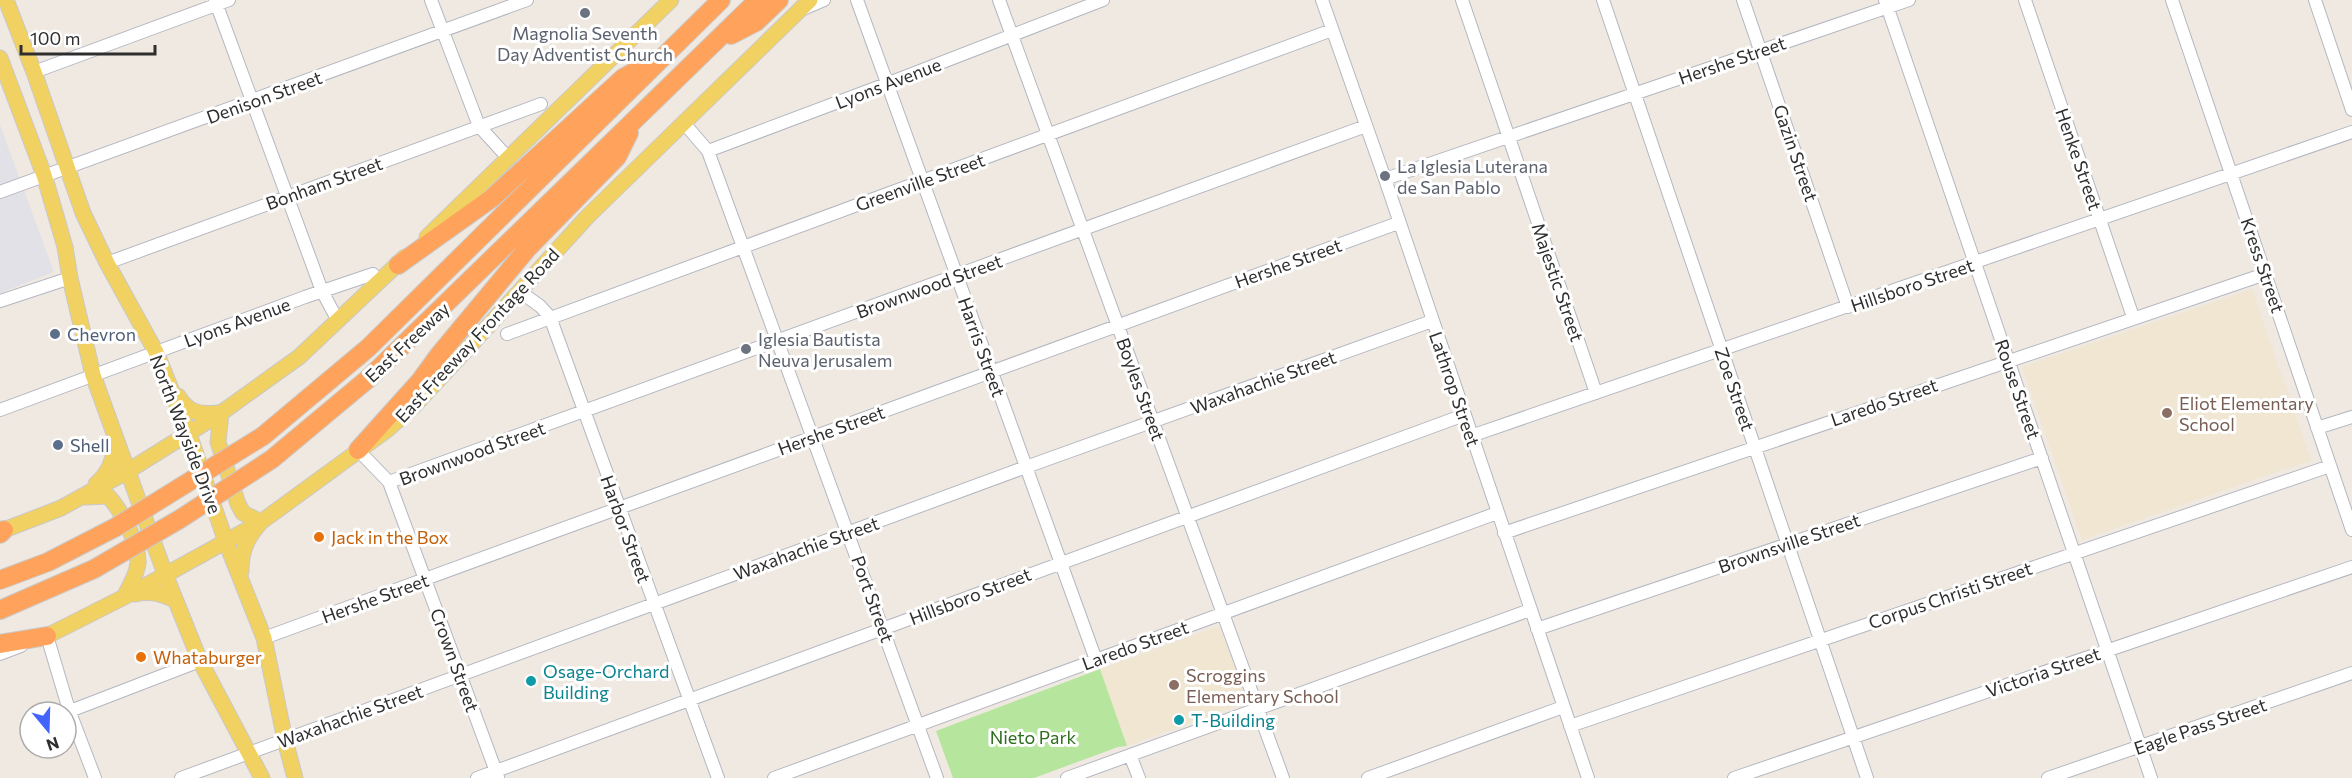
<svg xmlns="http://www.w3.org/2000/svg" width="2352" height="778" font-family="Commissioner,sans-serif">
<rect width="100%" height="100%" fill="#efe9e1"/>
<path fill="#e3e1e8" d="M0,125L54,272L0,293Z"/>
<path fill="#f0e6d1" d="M2252,289L2311,460L2082,540L2022,367Z
M1219,626L1248,702L1127,746L1100,669Z"/>
<path fill="#b6e59e" d="M1100,669L1127,746L1118,747L1034,778H953L936,731Z"/>
<g fill="none" stroke-linecap="round" stroke-linejoin="round">
<g stroke="#b4b7c1" stroke-width="14">
<path id="minor" d="M215,0L322,291L338,321
M431,0L479,126L509,159
M857,0L1096,660
M999,0L1283,778
M1322,0L1385,179L1588,778
M1462,0L1596,393
M1603,0L1867,778
M1743,0L1848,307
M1885,0L2151,778
M2025,0L2133,317
M2172,0L2352,530
M2315,0L2352,110
M803,9L824,0
M34,72L229,0
M683,122L708,151L937,778
M708,151L886,84L1103,0
M1385,179L1909,0
M0,192L527,0
M107,263L541,104
M519,291L540,306L550,317L718,778
M0,301L70,278
M507,334L1332,30
M0,410L305,297L373,274
M2317,428L2352,417
M1471,436L2352,132
M358,450L389,482L498,777
M389,482L1366,126
M1504,533L2265,274
M1537,629L2042,458
M264,638L1398,223
M40,639L47,636L69,710L95,778
M0,654L21,646
M70,711L200,661
M1570,726L2330,466
M1130,755L1139,778
M181,778L1026,467L1432,321
M477,778L1464,415
M774,778L1497,513
M1067,778L1530,610
M1368,778L1563,707
M1734,778L2352,567
M2048,778L2352,673"/>
</g>
<g stroke="#c9c9c9" stroke-width="17">
<path id="major" d="M6,0L34,72L83,213L107,263L156,352L189,434L226,542L264,638L285,740L295,778
M0,58L44,175L54,209L65,247L70,278L93,375L165,574L200,661L262,778
M427,237L671,0
M178,396C189,413 199,415 218,413
M221,413L218,442L238,504L243,513L261,522C247,538 241,550 241,572
M96,484C109,473 115,460 114,442
M85,497L108,496C121,510 139,543 138,563C137,575 129,587 124,597
M4,530L61,508L128,471L221,413L299,357L405,257
M135,594C150,590 162,594 175,600
M47,636L136,591L261,522L387,430L414,406L479,336L587,217L810,0"/>
</g>
<g stroke="#c9c9c9" stroke-width="20">
<path id="highway" d="M731,35L756,22L779,0
M398,265L492,198L623,78L643,67
M263,436L368,348L721,0
M358,450L420,381L439,355L527,249L617,157L629,133
M272,459L369,378L758,0
M0,534L4,530
M0,580L48,562L116,527
M0,610L94,569L125,551
M0,644L47,636"/>
</g>
<use href="#minor" stroke="#fff" stroke-width="12"/>
<use href="#major" stroke="#f2d163" stroke-width="15"/>
<use href="#highway" stroke="#ffa35c" stroke-width="18"/>
<g stroke="#c9c9c9" stroke-width="20" stroke-linecap="butt">
<path id="highway-bridge" d="M116,527L263,436
M125,551L180,519L272,459"/>
</g>
<use href="#highway-bridge" stroke="#ffa35c" stroke-width="18"/>
</g>
<g fill="#6b7280" stroke="#fff" stroke-width="2">
<circle cx="585" cy="13" r="6"/>
<circle cx="1385" cy="176" r="6"/>
<circle cx="746" cy="349" r="6"/>
</g>
<g fill="#5c6f8a" stroke="#fff" stroke-width="2">
<circle cx="55" cy="334" r="6"/>
<circle cx="58" cy="445" r="6"/>
</g>
<g fill="#8d6e63" stroke="#fff" stroke-width="2">
<circle cx="2167" cy="413" r="6"/>
<circle cx="1174" cy="685" r="6"/>
</g>
<g fill="#e8710a" stroke="#fff" stroke-width="2">
<circle cx="319" cy="537" r="6"/>
<circle cx="141" cy="657" r="6"/>
</g>
<g fill="#0f9aa8" stroke="#fff" stroke-width="2">
<circle cx="531" cy="681" r="6"/>
<circle cx="1179" cy="720" r="6"/>
</g>
<g text-anchor="middle" dominant-baseline="central" stroke-width="6" stroke-linejoin="round" paint-order="stroke">
<g font-size="18" fill="#5b616d" stroke="#fff" text-anchor="start">
<text x="585" y="33" text-anchor="middle">Magnolia Seventh<tspan x="585" dy="21">Day Adventist Church</tspan></text>
<text x="1397" y="166">La Iglesia Luterana<tspan x="1397" dy="21">de San Pablo</tspan></text>
<text x="758" y="339">Iglesia Bautista<tspan x="758" dy="21">Neuva Jerusalem</tspan></text>
</g>
<g font-size="18" fill="#2e2e2e" stroke="#fff">
<text transform="translate(1732 60) rotate(-19)">Hershe Street</text>
<text transform="translate(888 83) rotate(-21)">Lyons Avenue</text>
<text transform="translate(264 97) rotate(-20)">Denison Street</text>
<text transform="translate(1796 153) rotate(71)">Gazin Street</text>
<text transform="translate(2079 159) rotate(71)">Henke Street</text>
<text transform="translate(920 182) rotate(-20)">Greenville Street</text>
<text transform="translate(324 183) rotate(-20)">Bonham Street</text>
<text transform="translate(1288 263) rotate(-20)">Hershe Street</text>
<text transform="translate(2263 265) rotate(71)">Kress Street</text>
<text transform="translate(1558 282) rotate(71)">Majestic Street</text>
<text transform="translate(1912 285) rotate(-19)">Hillsboro Street</text>
<text transform="translate(929 286) rotate(-20)">Brownwood Street</text>
<text transform="translate(237 322) rotate(-20)">Lyons Avenue</text>
<text transform="translate(477 335) rotate(-47)">East Freeway Frontage Road</text>
<text transform="translate(407 342) rotate(-43)">East Freeway</text>
<text transform="translate(982 347) rotate(70)">Harris Street</text>
<text transform="translate(1263 382) rotate(-20)">Waxahachie Street</text>
<text transform="translate(1141 389) rotate(70)">Boyles Street</text>
<text transform="translate(1455 389) rotate(71)">Lathrop Street</text>
<text transform="translate(1735 389) rotate(71)">Zoe Street</text>
<text transform="translate(2018 389) rotate(71)">Rouse Street</text>
<text transform="translate(1884 402) rotate(-19)">Laredo Street</text>
<text transform="translate(831 430) rotate(-20)">Hershe Street</text>
<text transform="translate(186 434) rotate(69)">North Wayside Drive</text>
<text transform="translate(472 453) rotate(-20)">Brownwood Street</text>
<text transform="translate(626 529) rotate(70)">Harbor Street</text>
<text transform="translate(1789 543) rotate(-19)">Brownsville Street</text>
<text transform="translate(806 548) rotate(-20)">Waxahachie Street</text>
<text transform="translate(1950 595) rotate(-19)">Corpus Christi Street</text>
<text transform="translate(970 596) rotate(-21)">Hillsboro Street</text>
<text transform="translate(375 598) rotate(-20)">Hershe Street</text>
<text transform="translate(873 599) rotate(70)">Port Street</text>
<text transform="translate(1135 645) rotate(-20)">Laredo Street</text>
<text transform="translate(455 660) rotate(70)">Crown Street</text>
<text transform="translate(2043 672) rotate(-19)">Victoria Street</text>
<text transform="translate(350 716) rotate(-20)">Waxahachie Street</text>
<text transform="translate(2200 726) rotate(-19)">Eagle Pass Street</text>
</g>
<g font-size="18" fill="#4e5e75" stroke="#fff" text-anchor="start">
<text x="67" y="334">Chevron</text>
<text x="70" y="445">Shell</text>
</g>
<g font-size="18" fill="#785e54" stroke="#fff" text-anchor="start">
<text x="2179" y="403">Eliot Elementary<tspan x="2179" dy="21">School</tspan></text>
<text x="1186" y="675">Scroggins<tspan x="1186" dy="21">Elementary School</tspan></text>
</g>
<g font-size="18" fill="#c56008" stroke="#fff" text-anchor="start">
<text x="331" y="537">Jack in the Box</text>
<text x="153" y="657">Whataburger</text>
</g>
<g font-size="18" fill="#0d838f" stroke="#fff" text-anchor="start">
<text x="543" y="671">Osage-Orchard<tspan x="543" dy="21">Building</tspan></text>
<text x="1191" y="720">T-Building</text>
</g>
<g font-size="18" fill="#2c6e1b" stroke="#fff">
<text x="1033" y="737">Nieto Park</text>
</g>
</g>
<g transform="translate(48 730) rotate(161)"><circle r="28" fill="#ffffff" stroke="#ababab" stroke-width="1.5"/>
<path d="M0-4.5L10 22L0 15L-10 22Z" fill="#4264fb"/>
<text y="-9" font-size="16" font-weight="bold" text-anchor="middle" fill="#2e2e2e">N</text>
</g>
<path d="M21 45v9h134v-9" fill="none" stroke="#2e2e2e" stroke-width="3"/>
<text x="30" y="45" font-size="18" fill="#2e2e2e" stroke="#ffffff" stroke-width="4.5" paint-order="stroke">100 m</text>
</svg>
